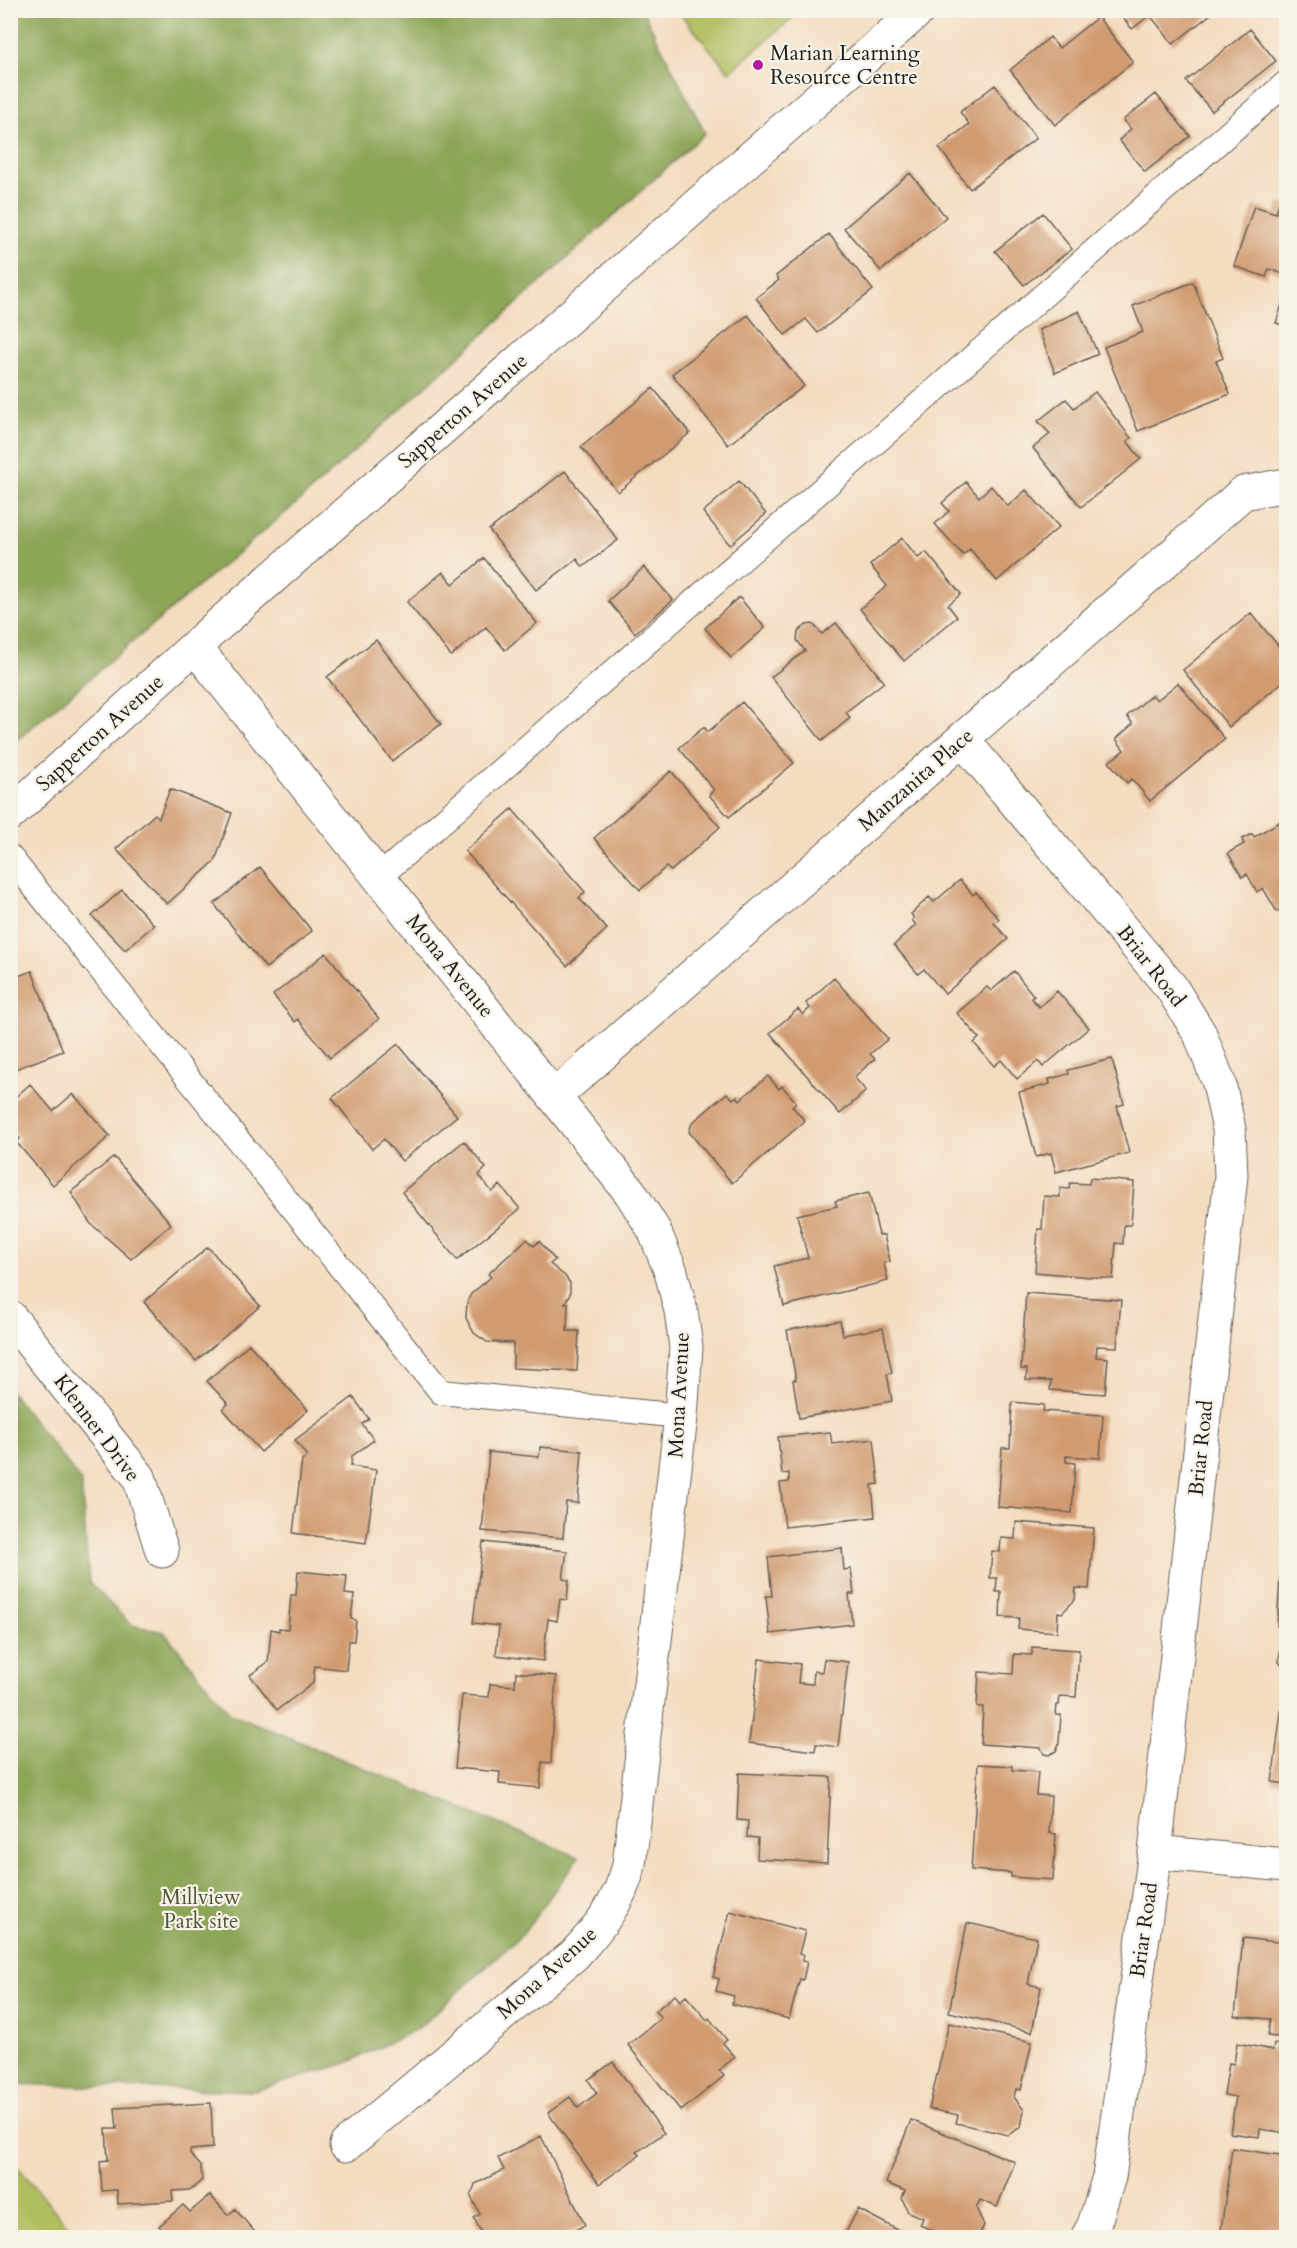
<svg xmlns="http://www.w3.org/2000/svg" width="1297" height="2248" font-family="Cardo,serif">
<rect width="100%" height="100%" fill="#f7f3e8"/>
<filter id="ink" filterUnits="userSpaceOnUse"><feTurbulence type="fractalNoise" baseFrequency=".0167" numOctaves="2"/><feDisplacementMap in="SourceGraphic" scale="12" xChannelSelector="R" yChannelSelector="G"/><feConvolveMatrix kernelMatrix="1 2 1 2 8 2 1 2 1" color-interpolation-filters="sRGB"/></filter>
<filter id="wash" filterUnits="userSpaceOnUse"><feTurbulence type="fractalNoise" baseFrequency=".008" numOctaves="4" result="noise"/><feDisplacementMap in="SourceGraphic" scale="24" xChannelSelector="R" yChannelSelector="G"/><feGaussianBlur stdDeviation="1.35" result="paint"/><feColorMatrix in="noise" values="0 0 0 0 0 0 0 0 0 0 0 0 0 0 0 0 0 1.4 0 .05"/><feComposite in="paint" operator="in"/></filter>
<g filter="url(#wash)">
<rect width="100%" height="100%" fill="#f4dcc0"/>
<path fill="#b1be60" stroke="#666d3e" stroke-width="1.5" d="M678,11H801L729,72Z
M10,2159H11L77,2237H11Z"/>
<path fill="#8ca556" stroke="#546039" stroke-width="1.5" d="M11,10L643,11L705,133L304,497L11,745Z
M11,1392L81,1481L89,1582L131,1625L164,1632L230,1713L579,1857L523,1934L417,2029L347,2063L255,2091L11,2084Z"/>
<g id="blocks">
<path fill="#d19b71" d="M1117,10H1216L1173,44L1150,15L1132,29Z
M1098,17L1133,62L1055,125L1010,70L1050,37L1059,48Z
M1250,29L1276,61L1212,111L1186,81Z
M995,85L1036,138L970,189L939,148L969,124L960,112Z
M1156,94L1190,136L1145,172L1119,140L1131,129L1123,120Z
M910,173L946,217L881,271L844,228Z
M1279,203L1286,205V275L1269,269L1266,277L1234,266L1254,206L1276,213Z
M1043,213L1072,249L1024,285L995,251Z
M829,234L873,290L818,333L806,319L785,335L756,298L779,280L776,276Z
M1193,282L1223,358L1216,361L1230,394L1138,431L1104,347L1143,332L1133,306Z
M1286,292V326L1276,323Z
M1079,311L1098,354L1055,373L1039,330Z
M748,315L804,386L728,445L672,374Z
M653,388L690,433L618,492L581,447Z
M1095,392L1131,438L1127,441L1141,459L1081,507L1033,448L1050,434L1038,421L1066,399L1074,408Z
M565,471L618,540L583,567L577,559L536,590L489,530Z
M739,481L766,514L730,545L703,512Z
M966,482L979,497L991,486L1008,506L1026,490L1059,527L997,581L970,549L963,555L935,524L949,511L942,503Z
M902,538L918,558L926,552L961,594L948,605L957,617L904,661L860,609L887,586L870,565Z
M484,558L537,623L505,650L486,627L451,656L407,602L443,572L453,584Z
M644,567L673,600L635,633L608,601Z
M739,597L765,628L731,658L705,628Z
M1251,613L1286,655V679L1229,727L1183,670Z
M836,623L884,682L846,712L850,718L822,741L771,677L805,651L797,640L798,632L806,625L813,624L822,634Z
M376,640L441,724L392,761L327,677Z
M1178,683L1225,739L1150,801L1132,779L1127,783L1109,762L1124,750L1116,739L1133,724L1127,716L1152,695L1157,700Z
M742,702L794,763L729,817L709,795L714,790L679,748L704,727L708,732Z
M671,771L720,827L671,871L666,867L640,890L594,838Z
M170,789L232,813L215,861L167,904L116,849L155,814L159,818Z
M512,809L585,892L579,898L607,929L567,966L465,851Z
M1286,818V906L1277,912L1263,888L1257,892L1247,874L1242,877L1228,853L1244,844L1242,839L1252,834L1254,837Z
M260,867L312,931L266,968L214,904Z
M960,880L973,895L976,892L999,919L994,923L1008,939L945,994L924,969L918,974L894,945L916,925L912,920L914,918L911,914L929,897L934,902Z
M122,890L154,925L125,950L92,916Z
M326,953L379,1019L330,1058L298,1019L295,1022L273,995Z
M32,971L63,1051L10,1071V979Z
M1014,971L1034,996L1031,998L1039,1007L1057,991L1089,1028L1043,1067L1038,1061L1017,1079L1001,1060L994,1066L974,1043L979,1038L957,1013L987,987L991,991Z
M834,978L888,1039L870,1054L875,1059L854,1077L866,1091L840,1114L770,1033L798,1009L803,1015L810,1008L806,1003Z
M398,1044L457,1116L402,1161L384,1139L372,1149L332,1098Z
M1112,1059L1124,1104L1117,1106L1129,1153L1056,1172L1051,1153L1036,1157L1019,1092L1050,1084L1049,1079L1069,1074L1068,1070Z
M768,1076L779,1089L782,1086L796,1102L792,1106L805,1121L732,1183L689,1132L692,1123L727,1093L733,1099L737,1096L740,1100Z
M30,1084L53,1111L73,1094L110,1136L53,1185L16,1142L20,1139L10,1128V1102Z
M464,1141L486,1168L479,1175L492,1192L500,1185L520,1209L457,1260L402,1192Z
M114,1157L171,1224L131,1259L90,1223L71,1192Z
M1090,1178L1134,1182L1131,1225H1124L1123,1244L1116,1243L1113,1279L1035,1272L1038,1229H1042L1044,1196L1060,1197V1188L1069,1189L1070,1183L1089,1184Z
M869,1193L879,1235H884L890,1262L884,1263L888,1281L784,1306L774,1266L808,1258L797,1215L837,1206L835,1201Z
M527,1239L534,1246L539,1241L555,1260L550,1264L565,1276L570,1283V1294L565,1303H568L567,1331H579L577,1371L513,1368V1343L487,1342L474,1333L466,1318L467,1302L471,1294L491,1277L488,1274Z
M208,1247L260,1306L196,1361L144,1302Z
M1026,1293L1121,1300L1117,1347L1097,1346L1096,1357L1108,1358L1105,1394L1050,1390L1051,1381L1026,1380L1027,1369H1021Z
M840,1321L843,1335L883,1328L892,1373L887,1374L892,1401L799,1418L793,1380H796L787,1330Z
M249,1344L308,1410L261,1452L223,1409L228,1404L207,1381Z
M353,1397L369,1419L362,1424L374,1440L352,1456L351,1466L376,1470L366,1543L293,1533L302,1460L307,1456L295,1440Z
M1012,1402L1044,1405L1043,1411L1103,1415L1100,1458L1066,1456V1462L1075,1463L1072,1513L998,1507L1002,1448H1010Z
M830,1432L832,1444L874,1439L879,1484L872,1485L875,1517L785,1527L780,1483L789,1482V1473L782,1474L778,1437Z
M540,1447L582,1451L578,1503L566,1502L563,1538L482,1531L489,1452L539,1457Z
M1016,1522L1094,1528L1089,1589L1076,1588L1075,1600L1062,1613L1058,1612L1057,1632L1018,1629L1019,1618L1000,1617L1001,1592H996L997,1578H990L992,1551L1000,1552L1001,1538L1015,1539Z
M483,1542L567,1551L563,1579L569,1580L567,1600L560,1599L557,1621L548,1619L543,1661L496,1655L499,1626L473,1623Z
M842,1548L844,1570L851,1569L854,1594H849L852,1624L770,1634L766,1596H772L768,1557Z
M298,1571L347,1576L345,1594L354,1595L351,1619L356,1620L354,1641H349L346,1670L315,1666L313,1683L277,1710L250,1675L268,1662L271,1629L279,1631V1628L288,1629L291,1595H296Z
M1280,1578H1286V1626H1277Z
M1286,1641V1670L1279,1662L1281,1646Z
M1032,1647L1079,1650L1076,1697L1060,1696L1059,1705H1057L1056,1715H1061L1059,1743L1056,1751L1049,1755L1044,1754L1041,1748L981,1744L983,1707H977L979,1672L1013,1674L1014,1654L1032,1655Z
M759,1659L800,1664L798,1683L813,1684L814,1671L822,1672L824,1659L848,1662L838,1747L816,1744L815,1751L749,1743Z
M516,1672L556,1676L551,1763L542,1762L540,1788L499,1784L500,1772L455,1768L462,1695L489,1697L490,1684L515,1686Z
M1285,1681H1286V1784L1272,1782Z
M978,1764L1012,1766V1770L1038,1772L1036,1795L1051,1796L1049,1833L1056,1834L1053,1880L1011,1877V1873L971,1870Z
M739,1773L831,1777L827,1863L757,1859L758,1838L747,1837L748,1821L737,1820Z
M730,1911L805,1931L799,1954L804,1955L802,1961L807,1962L803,1980L800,1979L789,2019L732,2004L734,1996L716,1991L719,1979L713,1977Z
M967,1923L1037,1938L1028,1984L1041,1987L1032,2032L949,2012Z
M1243,1938L1286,1943V2038L1268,2036L1270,2019L1235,2016Z
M675,1995L680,2001L686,1996L707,2020L709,2018L727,2040L723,2043L735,2057L719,2070L724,2076L681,2111L628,2045L661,2018L655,2011Z
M949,2023L1032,2042L1021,2090L1016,2089L1014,2097L1024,2110L1021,2127L1008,2135L956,2123L958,2115L929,2109Z
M1237,2043L1273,2050L1274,2044L1286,2046V2133L1260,2129L1259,2137L1230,2133L1236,2097L1224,2095L1229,2063L1234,2064Z
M613,2062L664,2133L637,2152L640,2155L599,2184L548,2113L570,2097L578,2108L597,2093L588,2080Z
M211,2103L213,2148L190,2150V2154L201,2166L202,2180L191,2190L172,2191L173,2201L118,2204L117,2190L102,2191L100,2161L108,2160L106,2129H117L115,2108Z
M911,2120L1015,2162L997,2207L980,2200L976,2208L984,2225L978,2238H950L920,2225L923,2218L908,2212L902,2198L905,2191L886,2183Z
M541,2136L585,2225L560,2238H484L474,2218L480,2214L471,2197L475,2184L504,2170L498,2158Z
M1232,2148L1286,2156V2238H1220Z
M210,2195L228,2215L235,2209L260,2238H169L159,2226L183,2205L190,2212Z
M858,2209L913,2238H843Z"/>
</g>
</g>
<g filter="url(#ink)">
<use href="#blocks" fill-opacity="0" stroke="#685f55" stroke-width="1.5"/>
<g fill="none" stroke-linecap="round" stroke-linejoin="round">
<g stroke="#685f55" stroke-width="26">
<path id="service" d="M10,857L441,1392L681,1416
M379,877L1286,83"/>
</g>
<g stroke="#685f55" stroke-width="35">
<path id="minor" d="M195,647L630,1192L654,1230L671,1272L681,1311L686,1347L681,1416L629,1865C620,1902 599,1928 574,1955L346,2145
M962,739L1171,987L1200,1034L1219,1083L1229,1129L1231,1176L1155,1852L1109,2177L1094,2225L1087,2238
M10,814L215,628L919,10
M555,1096L1243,493L1286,485
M10,1317L139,1477L162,1551
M1155,1852L1286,1865"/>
</g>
<use href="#service" stroke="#fff" stroke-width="24"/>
<use href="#minor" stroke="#fff" stroke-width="33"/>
</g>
</g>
<circle fill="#b5179e" stroke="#f7f3e8" stroke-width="2" cx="758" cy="65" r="6"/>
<g text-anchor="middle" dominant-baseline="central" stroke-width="4.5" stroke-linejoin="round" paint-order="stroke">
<g font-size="21" fill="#1c1c1c" stroke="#f7f3e8" text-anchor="start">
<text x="770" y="53">Marian Learning<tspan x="770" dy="24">Resource Centre</tspan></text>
</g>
<g font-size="21" fill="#1c1c1c" stroke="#f7f3e8">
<text transform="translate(463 411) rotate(-41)">Sapperton Avenue</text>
<text transform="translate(100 733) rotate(-42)">Sapperton Avenue</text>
<text transform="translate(916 780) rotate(-41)">Manzanita Place</text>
<text transform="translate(450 966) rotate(51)">Mona Avenue</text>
<text transform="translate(1151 966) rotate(52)">Briar Road</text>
<text transform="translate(679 1395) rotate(-87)">Mona Avenue</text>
<text transform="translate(97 1428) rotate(53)">Klenner Drive</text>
<text transform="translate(1201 1448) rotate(-84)">Briar Road</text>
<text transform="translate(1144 1930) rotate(-82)">Briar Road</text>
<text transform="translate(547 1973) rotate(-42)">Mona Avenue</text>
</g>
<g font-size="21" fill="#505534" stroke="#f7f3e8">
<text x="201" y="1897">Millview<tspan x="201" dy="24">Park site</tspan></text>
</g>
</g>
<rect width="1297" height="2248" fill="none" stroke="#f7f3e8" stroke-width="36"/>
</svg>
